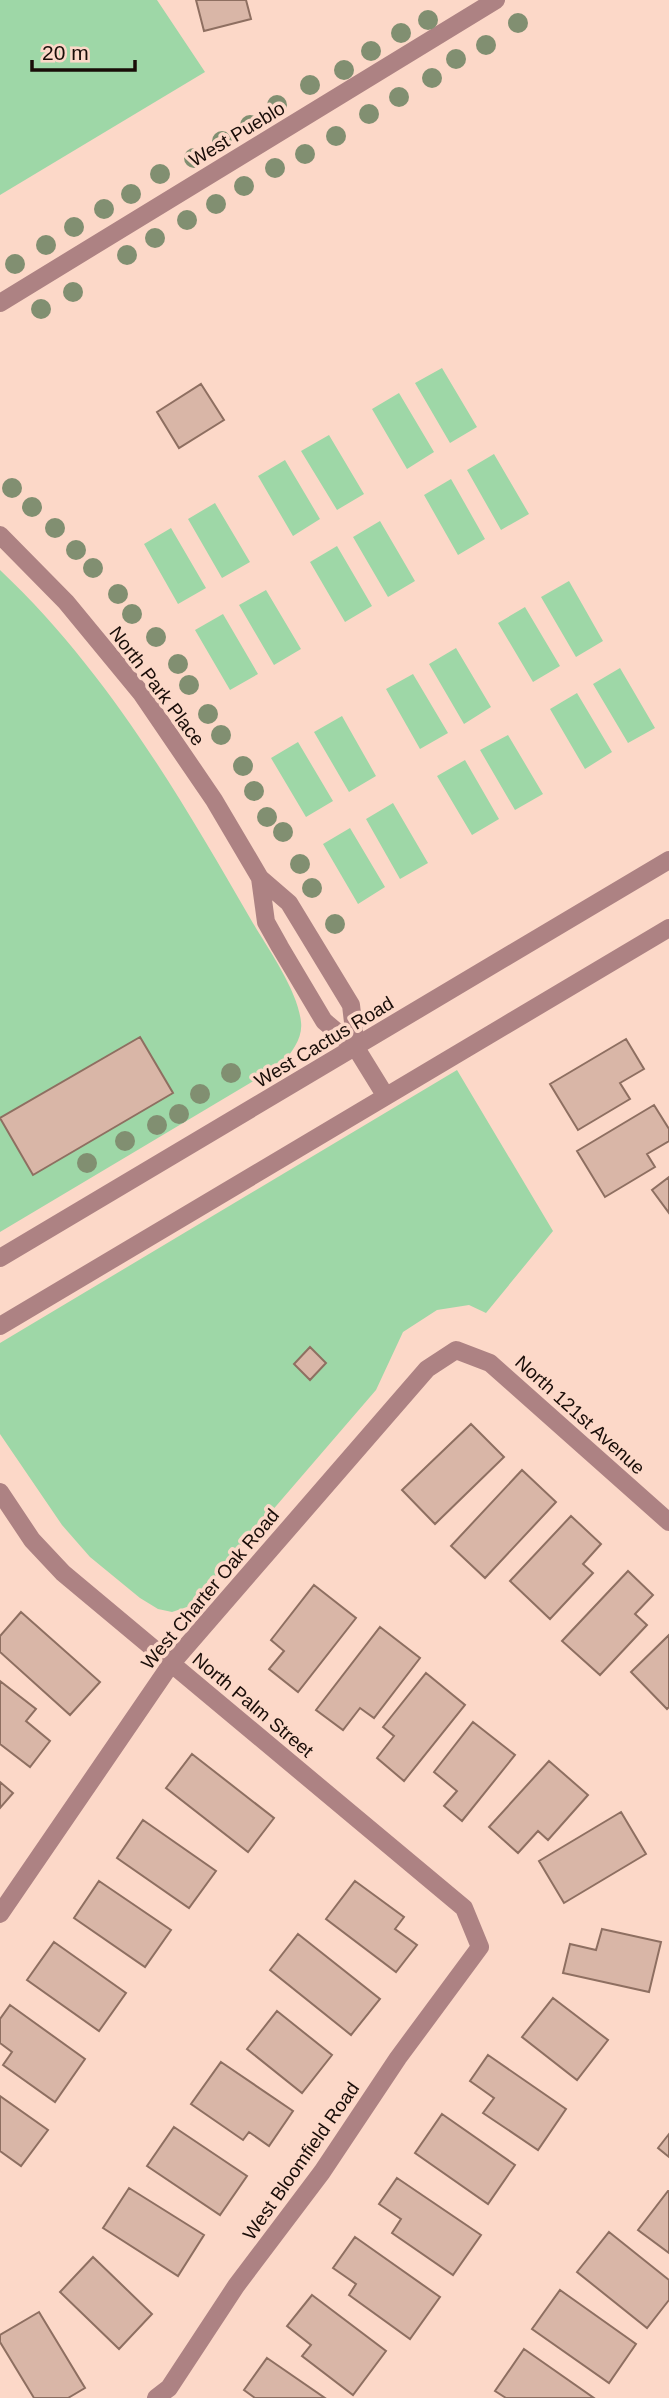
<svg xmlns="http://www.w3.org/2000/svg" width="669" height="2398" font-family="Helvetica,sans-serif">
<rect width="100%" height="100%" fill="#fcd8c8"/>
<path fill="#9ed7a7" d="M0,0H157L205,72L0,195Z
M442,368L477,427L450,443L415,383Z
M399,393L434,452L407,469L372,409Z
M329,435L364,494L337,510L301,451Z
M494,454L529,514L501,530L467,470Z
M285,460L320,519L293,536L258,476Z
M451,479L485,539L458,555L424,495Z
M215,503L250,562L222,578L188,519Z
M380,521L415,581L388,597L353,537Z
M171,528L206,588L178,604L144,544Z
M337,546L372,606L345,622L310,562Z
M0,570C105,669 178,793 250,918C266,946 298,990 301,1022C303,1038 292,1052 282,1064L0,1232Z
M569,581L603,641L576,657L541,597Z
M266,590L301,649L274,665L239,605Z
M525,607L560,666L533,682L498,623Z
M223,614L258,674L230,690L195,630Z
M456,648L491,707L464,724L429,664Z
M620,668L655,728L628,743L593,684Z
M413,674L448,733L420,749L386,689Z
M577,693L612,752L585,769L550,709Z
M342,716L376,776L349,792L314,732Z
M508,735L543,794L515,810L480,750Z
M298,742L333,801L306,817L271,758Z
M465,760L499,819L472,835L437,776Z
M393,803L428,863L400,879L366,819Z
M350,828L385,887L358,904L323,844Z
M457,1070L553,1231L486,1313L469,1305L437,1310L403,1332L376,1390L190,1606L172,1612L158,1609L140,1598L90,1557L62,1525L0,1434V1343Z"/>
<path fill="#d9b6a7" stroke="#8e6f61" stroke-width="2" d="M196,0H246L251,19L204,31Z
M201,384L224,420L179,448L157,412Z
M140,1037L173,1093L33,1175L0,1118Z
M626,1039L644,1069L620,1083L630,1099L578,1130L550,1084Z
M654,1105L669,1129V1141L647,1154L655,1167L605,1197L577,1151Z
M669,1177V1213L652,1190Z
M310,1347L326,1363L310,1380L294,1364Z
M471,1424L504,1457L435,1524L402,1490Z
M522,1470L556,1502L485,1578L451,1546Z
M571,1516L601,1544L583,1564L593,1573L550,1619L510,1581Z
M628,1571L653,1595L635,1614L647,1625L600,1675L562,1641Z
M314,1585L356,1618L298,1692L269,1669L284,1651L271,1640Z
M21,1612L100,1682L70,1715L0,1652V1636Z
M380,1627L420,1658L374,1718L360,1708L343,1730L316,1710Z
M669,1635V1707L667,1709L631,1672Z
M426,1673L465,1705L404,1781L377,1758L394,1736L383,1727Z
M0,1681L36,1709L26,1721L50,1741L30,1767L0,1744Z
M473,1722L515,1755L462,1821L444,1806L457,1791L434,1772Z
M192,1754L274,1818L248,1852L166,1788Z
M549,1761L588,1795L548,1840L538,1831L518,1853L489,1827Z
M0,1782L13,1793L0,1808Z
M621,1812L646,1854L564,1903L539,1861Z
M143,1820L216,1871L189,1908L117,1858Z
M99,1881L171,1930L145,1967L74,1918Z
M355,1881L404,1917L395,1929L417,1945L396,1972L326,1919Z
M602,1929L661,1942L649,1992L563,1973L570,1944L596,1950Z
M298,1934L380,1999L351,2035L270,1970Z
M54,1942L126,1993L99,2031L27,1980Z
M553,1998L608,2040L577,2080L522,2037Z
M10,2005L85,2059L55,2102L3,2065L12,2052L0,2043V2019Z
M277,2011L332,2055L302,2093L247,2049Z
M488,2055L566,2109L538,2150L483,2113L494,2098L470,2081Z
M221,2062L293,2111L269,2146L249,2132L243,2140L191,2104Z
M0,2096L48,2130L21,2166L0,2151Z
M442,2114L515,2165L488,2204L415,2153Z
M174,2127L247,2176L220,2215L147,2166Z
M669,2134V2157L658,2148Z
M397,2178L481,2235L453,2275L392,2233L401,2219L379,2204Z
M129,2188L204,2235L178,2276L103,2228Z
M668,2191H669V2253L638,2230Z
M609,2232L669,2280V2300L647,2328L577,2272Z
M355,2237L440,2297L410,2339L349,2295L356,2284L333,2268Z
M93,2257L152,2314L119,2349L60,2292Z
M560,2290L636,2344L609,2383L532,2329Z
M312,2295L386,2351L353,2395L302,2356L311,2345L287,2326Z
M39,2312L85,2388L68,2398H34L0,2342V2335Z
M524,2349L594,2398H506L495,2391Z
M267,2358L325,2398H255L244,2390Z"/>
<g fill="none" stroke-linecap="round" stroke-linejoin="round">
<path stroke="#ad8283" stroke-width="18" d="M0,303L496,0
M0,535L66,602L141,693L214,800L260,878L289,903L351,1005L356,1048
M260,878L266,922L280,947L324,1021L356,1048L385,1095
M0,1258L669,860
M0,1326L669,928
M0,1492L32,1540L63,1573L464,1908L480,1947L398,2058L322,2172L236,2286L169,2388L156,2398
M0,1914L171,1664L427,1369L456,1350L490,1363L669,1522"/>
</g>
<g fill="#818f71">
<circle cx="428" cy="20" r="10"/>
<circle cx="518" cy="23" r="10"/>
<circle cx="401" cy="33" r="10"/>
<circle cx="486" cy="45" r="10"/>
<circle cx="371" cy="51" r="10"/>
<circle cx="456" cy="59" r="10"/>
<circle cx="344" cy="70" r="10"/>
<circle cx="432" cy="78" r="10"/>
<circle cx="310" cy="85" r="10"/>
<circle cx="399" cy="97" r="10"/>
<circle cx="277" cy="105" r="10"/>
<circle cx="369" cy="114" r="10"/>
<circle cx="250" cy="125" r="10"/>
<circle cx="336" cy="136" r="10"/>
<circle cx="222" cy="141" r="10"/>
<circle cx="305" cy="154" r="10"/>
<circle cx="194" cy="158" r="10"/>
<circle cx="275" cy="168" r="10"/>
<circle cx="160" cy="174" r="10"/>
<circle cx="244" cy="186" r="10"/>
<circle cx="131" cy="194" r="10"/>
<circle cx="216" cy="204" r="10"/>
<circle cx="104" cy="209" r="10"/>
<circle cx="187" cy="220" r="10"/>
<circle cx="74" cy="227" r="10"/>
<circle cx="155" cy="238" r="10"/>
<circle cx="46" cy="245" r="10"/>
<circle cx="127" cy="255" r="10"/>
<circle cx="15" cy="264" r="10"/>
<circle cx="73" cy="292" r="10"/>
<circle cx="41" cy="309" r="10"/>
<circle cx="12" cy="488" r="10"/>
<circle cx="32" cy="507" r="10"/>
<circle cx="55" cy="528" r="10"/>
<circle cx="76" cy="550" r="10"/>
<circle cx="93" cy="568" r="10"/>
<circle cx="118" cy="594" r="10"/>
<circle cx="132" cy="614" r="10"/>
<circle cx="156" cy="637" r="10"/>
<circle cx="178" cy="664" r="10"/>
<circle cx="189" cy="685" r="10"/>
<circle cx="208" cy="714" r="10"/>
<circle cx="221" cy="735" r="10"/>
<circle cx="243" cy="766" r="10"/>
<circle cx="254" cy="791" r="10"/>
<circle cx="267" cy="817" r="10"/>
<circle cx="283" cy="832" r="10"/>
<circle cx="300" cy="864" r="10"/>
<circle cx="312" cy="888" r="10"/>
<circle cx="335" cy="924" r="10"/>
<circle cx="231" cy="1073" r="10"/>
<circle cx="200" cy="1094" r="10"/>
<circle cx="179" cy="1114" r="10"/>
<circle cx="157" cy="1125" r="10"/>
<circle cx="125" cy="1141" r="10"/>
<circle cx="87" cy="1163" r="10"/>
</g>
<g text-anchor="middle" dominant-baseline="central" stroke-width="7" stroke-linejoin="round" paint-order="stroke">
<g font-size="19" fill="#190d08" stroke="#fcd8c8">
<text transform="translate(237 134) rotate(-31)">West Pueblo</text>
<text transform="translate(157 686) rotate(53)">North Park Place</text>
<text transform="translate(324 1042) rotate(-31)">West Cactus Road</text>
<text transform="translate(580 1415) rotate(42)">North 121st Avenue</text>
<text transform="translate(210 1589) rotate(-50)">West Charter Oak Road</text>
<text transform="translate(253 1705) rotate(40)">North Palm Street</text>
<text transform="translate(301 2161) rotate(-55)">West Bloomfield Road</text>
</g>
</g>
<path d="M32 60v10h103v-10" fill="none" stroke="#190d08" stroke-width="3.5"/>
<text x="42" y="60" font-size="21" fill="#190d08" stroke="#fcd8c8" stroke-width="5" paint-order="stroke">20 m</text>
</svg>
